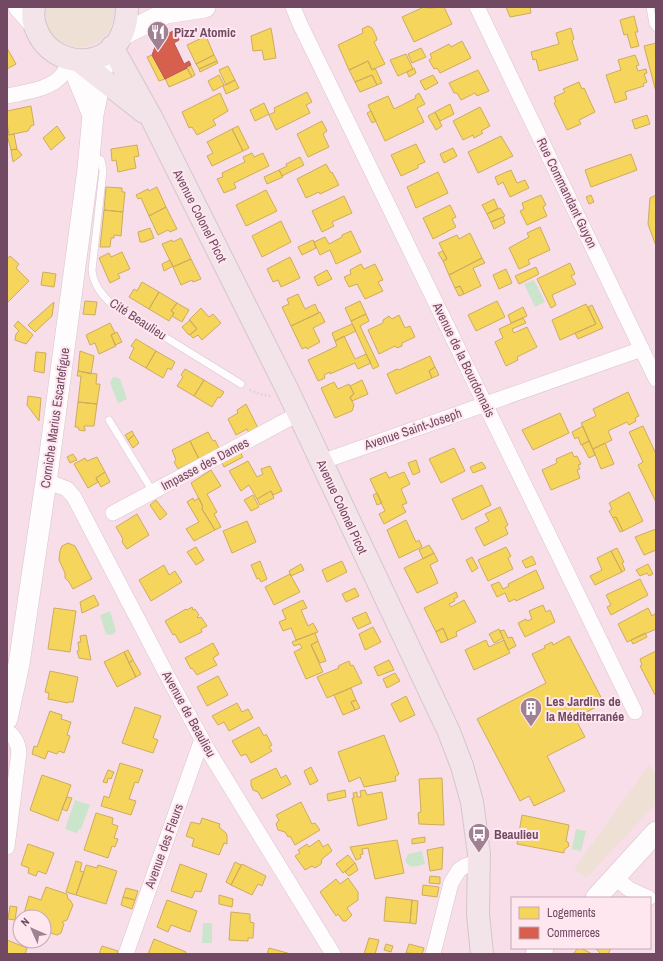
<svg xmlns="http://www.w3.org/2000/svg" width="663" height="961" font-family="'Archivo Narrow',sans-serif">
<rect width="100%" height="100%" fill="#f5e8ec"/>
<path fill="#f7dee8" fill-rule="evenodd" d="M7,7H656V954H7ZM512,898H650V948H512ZM20,917H44V941H20Z"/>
<path fill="#eee0d4" d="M45,7H114C118,58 43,62 45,7Z
M649,765L656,773V804L586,878L574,869Z"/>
<path fill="#cae5cc" d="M534,280L545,302L535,307L524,284Z
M113,377H115L120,379L127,399L118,403L110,383Z
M110,611L116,631L112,635L106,634L100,615Z
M75,800L90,805L81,829H79L77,833L65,829Z
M576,829L586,831L581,851L572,849Z
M422,851L425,864C416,866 411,870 405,861L408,854Z
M203,923H212V943H202Z"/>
<path fill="#f6d55c" stroke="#ceab5e" d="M424,7L429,8L444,7L452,24L414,42L402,17Z
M506,7H530L531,13L510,17Z
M634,16L638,32H635L639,46L631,48L627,34L624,35L620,20Z
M368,26L372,28L376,36L377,40L374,42L385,64L372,70L368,61L349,70L338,45L363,33L362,29Z
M271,28L276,58L264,60L262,50L253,51L251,36Z
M571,28L574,39L572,41L578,60L539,71L536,59L533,60L531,52L559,44L556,33Z
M206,36L214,55L196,64L187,45Z
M462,41L471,58L440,73L437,68L434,69L429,60L432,58L430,54L449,44L451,47Z
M656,43V92L644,46Z
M7,48L16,64L7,69Z
M421,48L426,57L412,63L408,54Z
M406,54L413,69L398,76L390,60Z
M152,55L165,79L159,81L147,57Z
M214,55L217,61L199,69L196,64Z
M635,55L639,65L636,66L638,71L646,69L647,73L644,74L647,82L643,84L644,86L625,92L627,99L615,103L606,75L621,70L618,60Z
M217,61L218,63L200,72L199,69Z
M368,61L372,70L375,68L382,83L377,85L372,75L355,82L349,70Z
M191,66L195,75L192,77L187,68Z
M228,66L235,80L226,85L219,70Z
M187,68L192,77L169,87L165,78Z
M414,68L416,73L409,77L407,72Z
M478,70L489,91L477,96L475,93L461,100L457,93H454L449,83Z
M219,75L224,85L213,91L208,81Z
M372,75L377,85L360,92L355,82Z
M433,75L438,83L425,90L420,81Z
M235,80L239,88L226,94L223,86Z
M579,82L582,89L584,88L595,112L579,120L581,124L567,130L554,103L556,102L554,97L565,92L563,89Z
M307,92L312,102L306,105L310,113L276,130L269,115L275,112L274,108Z
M220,93L228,111L213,120L216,125L197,135L192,127L189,128L182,112Z
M419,93L425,104L417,108L424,122L385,141L368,105L388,96L394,109L416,98L415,96Z
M264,103L269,114L255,121L250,110Z
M450,104L454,114L440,121L435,112Z
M31,106L34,125L31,126L28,131L9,135L7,122V111Z
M480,107L490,126L481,131L483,133L474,138L473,135L463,140L453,121Z
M371,111L376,121L372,123L367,113Z
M435,112L442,126L436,130L428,116Z
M647,115L650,124L635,129L632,120Z
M322,121L327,131L323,134L329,147L308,157L297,134Z
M57,126L65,138L51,150L43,138Z
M238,126L249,148L243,151L232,129Z
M232,129L243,151L212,166L207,156L213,153L207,142Z
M14,134L17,149L11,150L7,135Z
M501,136L513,156L478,173L468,152Z
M416,144L425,162L418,165V168L401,176L391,155Z
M137,145L139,156L134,157L136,168L118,172L116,160L112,161L111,149Z
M453,148L457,156L444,163L440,154Z
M17,149L22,155L13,162L11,150Z
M252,153L254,157L263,153L269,166L234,183L236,188L224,193L217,179L223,177L222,173L245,162L243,157Z
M631,154L637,170L591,187L585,170Z
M300,157L304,165L282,176L279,170L287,166L286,164Z
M326,164L331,173L332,172L339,185L320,194L319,192L306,198L297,179Z
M279,170L283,177L267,184L264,177Z
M511,170L517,183L525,180L529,188L510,197L503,182L498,185L495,177Z
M438,172L448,193L416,208L407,187Z
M106,187L122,188V192H125L123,212L104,210Z
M157,187L166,207L149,216L141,198L138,199L136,195L148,189L149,191Z
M266,190L277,211L246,226L236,205Z
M541,195L546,205L543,207L547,216L527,225L520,211L524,209L522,203Z
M591,195L594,202L589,204L586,197Z
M656,195V246L648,224L650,198Z
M344,196L352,213L332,222L334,226L322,232L312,211Z
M494,199L498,208L487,214L482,205Z
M450,205L456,217L452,219L456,227L433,239L423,218Z
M166,207L177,229L170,232L168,230L158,235L149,216Z
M500,208L505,216L491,222L487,214Z
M104,210L123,212L121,236L114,235V238H111L110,247H100Z
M503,217L505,223L494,229L491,222Z
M281,221L291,242L262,257L252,236Z
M540,227L550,250L528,260L530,264L519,269L509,248L529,237L527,233Z
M150,228L154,238L144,242H140L138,232Z
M351,231L361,252L336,264L330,250L320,255L314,242L325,237L329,244L342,237V235Z
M470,233L482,258L449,275L443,261L447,259L439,243L457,235L459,239Z
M181,238L191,259L173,267L162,244L172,240L173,242Z
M313,240L316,248L302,255L298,247Z
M443,251L447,259L443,261L438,253Z
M122,252L130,269L118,274L120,278L110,283L99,258L109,253L111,257Z
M10,256L19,264L16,268L29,281L8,302L7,300V259Z
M290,257L300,278L281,287L278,280L273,282L267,269Z
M482,258L485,263L473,268L481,286L464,294L460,286L455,288L449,275Z
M191,259L201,279L193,282L192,280L181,285L173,267Z
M170,260L173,266L164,271L162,264Z
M570,263L575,274L571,276L576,284L552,295L556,305L551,308L537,279Z
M361,264L364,269L375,264L383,280L378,282L383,291L365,299L357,284L349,287L344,277L351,274L350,270Z
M536,267L539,274L519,284L515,276Z
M506,269L512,283L499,289L493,275Z
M327,270L332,279L318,286L314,277Z
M43,272L56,274L54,287L41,285Z
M142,282L159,292L149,309L129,297L134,289L137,291Z
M460,286L464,294L459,296L455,288Z
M159,292L177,303L171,311L174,313L169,321L149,309Z
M298,294L305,309L315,304L319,313L291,326L282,307L289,304L287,299Z
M85,301L97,302L95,315L83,314Z
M360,301L366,314L351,321L345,308Z
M497,301L505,317L476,331L468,315Z
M54,302L52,316L35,332L28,325Z
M177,303L189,310L182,322L172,316L174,313L171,311Z
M586,304L596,324L560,340L552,320Z
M592,305L603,328L578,339L575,333L596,324L588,307Z
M523,307L527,316L511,323L508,315Z
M201,308L209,317L213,314L221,323L202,340L198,335L193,338L190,335L197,329L189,320Z
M320,312L325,322L313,328L320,342L307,349L306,347L302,349L291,326Z
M366,314L369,321L360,326L379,366L373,369L351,321Z
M399,315L405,328L410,326L415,337L402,343V346L397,348L395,346L379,354L368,330L383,323V320L389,316L392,319Z
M523,318L526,323L512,329L514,333L527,327L537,347L517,357L518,360L506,366L495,342L503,338L499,329Z
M190,320L197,329L189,335L182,327Z
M18,321L33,335L26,344L15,340L16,334L19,331L14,326Z
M110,323L115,333L111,335L116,346L99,354L95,343L90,345L86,335Z
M352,324L356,331L335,341L332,333Z
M117,332L122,342L115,345L111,335Z
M344,336L355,359L366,354L371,363L358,369L355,363L330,374V372L324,375L325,378L318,381L308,360L337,346L335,341Z
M136,339L156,351L146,368L129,358L134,348L131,346Z
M80,351L94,356L91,374L78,371Z
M156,351L175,362L171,370L168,368L163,378L146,368Z
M36,352L46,353L44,373L34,371Z
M430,356L435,367L429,371L432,378L396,394L387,374L397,369L399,370Z
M435,367L439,375L432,378L429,371Z
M185,369L204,380L194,396L177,386L183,377L181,375Z
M78,371L97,374L96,384H100L97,404L78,402L81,376H77Z
M204,380L224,392L220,398L218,397L212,407L194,396Z
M362,380L368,394L352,401L350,397L354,394L350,386Z
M334,382L338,389L349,384L354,394L350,397L354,405L352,411L335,418L321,388Z
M628,392L639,416L635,418L636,421L629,425L627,422L608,431L612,440L593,449L581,423L596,416L593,409Z
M28,396L41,398L39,421L27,405Z
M78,402L97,404L94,426H84V428H85V431L79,430L78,427H75Z
M246,404L258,428L249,433L247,429L236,435L228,419L238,413L237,410Z
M560,413L569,433L533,450L522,430Z
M583,426L589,441L581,445L578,437L575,439L572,432Z
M643,426L656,454V502L638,465L643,462L629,432Z
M132,431L134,435L128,440L125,435Z
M208,432L213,441L215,440L219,448L199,459L190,441Z
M134,435L139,443L133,448L128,440Z
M190,441L199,459L178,469L174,462L176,460L172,450Z
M589,441L595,455L589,458L582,445Z
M605,443L614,464L601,469L593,449Z
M454,448L465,471L441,483L429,459Z
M239,450L243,457L224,467L220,459Z
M572,452L574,457L577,456L581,464L578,465L580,469L577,470L580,478L551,490L542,470L557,463L556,459Z
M73,454L77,460L70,463L67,457Z
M97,457L105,472L96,478L98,482L88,488L74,464L85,458L87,461Z
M416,460L420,472L413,475L408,463Z
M248,461L257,477L263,474L261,469L270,466L282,491L273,495L271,491L257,499L249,485L241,491L229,471Z
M482,462L486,468L473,473L470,467Z
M211,470L221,486L207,494L217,512L214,514L221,527L215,530L202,509V508L203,507L191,483Z
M105,472L110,482L101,487L96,478Z
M386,472L389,478L404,472L410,484L401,489L407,503L402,505L406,512L384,524L379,514L385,511L370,479Z
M482,485L491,505L462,520L452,499Z
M271,491L274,498L260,505L257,499Z
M629,492L643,521L623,531L616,517L613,518L609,511L612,509L609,503Z
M377,493L382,503L377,505L373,495Z
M253,495L259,507L251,511L244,500Z
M193,498L194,501L199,498L203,507L202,508V509L215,530L194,541L186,529L199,522L187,502Z
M156,500L167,514L160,520L150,505Z
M500,507L508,525L505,527L508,534L484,546L475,528L489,521L485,514Z
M137,514L149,535L127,549L122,542L123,539L116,527Z
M616,517L623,531L620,532L613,518Z
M406,520L416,542L419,540L422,547L399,558L387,530Z
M247,521L256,542L232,553L223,531Z
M656,529V550L644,555L635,537Z
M68,543L75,546L92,579L73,589L69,582L65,578V573L59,560L60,551L62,546Z
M429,545L434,553L423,559L419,550Z
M196,547L204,560L196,565L187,552Z
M506,547L511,556L508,558L513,569L488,581L478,560Z
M617,548L624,562L622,563L625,570L622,572L611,551Z
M611,551L622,572L595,585L590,576L602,570L597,558Z
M434,553L438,561L430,565L438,583L417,593L404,568Z
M532,556L536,564L526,568L522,561Z
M472,557L478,568L472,572L466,560Z
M260,561L267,579L261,582L259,578L257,579L251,565Z
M342,561L347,572L327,582L322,570Z
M301,564L304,570L291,576L289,571Z
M648,564L653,574L649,576L647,573L640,576L636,570Z
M164,565L169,575L175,571L182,582L151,601L139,580Z
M536,570L544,588L516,601L515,599L509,602L505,593L497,597L491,585L499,582L503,589L509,586L508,584Z
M290,574L300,592L274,605L265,587Z
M640,579L648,595L611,615L607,607L611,605L606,595Z
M355,588L359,596L346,602L342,594Z
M456,592L458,597L454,599L455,601L449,604L451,607L464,600L476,622L456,632L457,636L448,640L443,628L436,632L424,608Z
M94,595L99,605L82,613L80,602Z
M303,600L307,608L301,610L308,626L313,623L318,632L296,640L291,628L283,631L279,622L286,619L282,610Z
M543,605L546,612L550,610L555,622L525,637L518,623L526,619L527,621L532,619L529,611Z
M192,607L193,610L195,609L199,615L197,617L198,618L201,617L207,626L201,629L202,632L180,643L175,634L173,635L165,621L186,609L187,610Z
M54,608L76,611L70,652L48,649Z
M648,608L652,616L656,613V629L627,642L618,624Z
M366,612L371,623L358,629L352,618Z
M373,627L381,642L365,650L359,634Z
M443,628L448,640L441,643L436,632Z
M499,629L503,638L494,643L489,634Z
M504,630L508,638L512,637L516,646L508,650L500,631Z
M315,633L318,641L311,645L323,672L306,679L294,652L302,648L300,644L294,646L292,642Z
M645,633L647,637L633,644L631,640Z
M86,635L91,660L79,658L77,651H79L78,642H81L80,636Z
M569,636L604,703L575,718L585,737L547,756L565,791L534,806L529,796L520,801L477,719L546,683L532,654L545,648L544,646L552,642L553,645Z
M486,640L489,647L504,640L510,653L474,670L465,650Z
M318,641L326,661L320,663L311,645Z
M213,643L219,654L213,658L217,665L197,675L192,668L191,669L185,658Z
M128,650L133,660L129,663L124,652Z
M656,651V695H655L640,666L642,665L640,659Z
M124,652L136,677L117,687L104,662Z
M133,660L141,674L136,677L129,663Z
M389,660L394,670L378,676L374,667Z
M349,661L351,666L353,665L362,683L327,698L317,677L339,668L338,666Z
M50,671L78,677L73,702H68V703L48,699L49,693L45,692Z
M395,673L400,681L387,688L383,679Z
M218,676L228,695L207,706L197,687Z
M351,688L356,700L351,702L355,710L343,715L334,695Z
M406,696L415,715L400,722L391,704Z
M356,700L360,708L355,710L351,702Z
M237,703L242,712L248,709L253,718L229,731L224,722L218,725L212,716Z
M135,707L161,716L153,738L158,740L153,753L122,743Z
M50,711L62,715L61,719L71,722L67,735L70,736L64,753L59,751L57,754L48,751L45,759L32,754L34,746L37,747Z
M259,727L264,736L266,734L272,745L269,747L272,751L251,763L246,754L241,756L232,741Z
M384,735L399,774L395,777L396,781L364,787L360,777L349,782L338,752Z
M120,763L143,770L138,783L135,782L129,799L136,801L131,815L101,806L104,796L109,798Z
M311,767L318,781L310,785L304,771Z
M276,768L281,778L286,775L291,784L262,799L258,792L253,790L251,785V780Z
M108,770L114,772L111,779L108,778L107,783L103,782Z
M42,775L71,785L58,821L30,810Z
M442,778L444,825L419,824L418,813L421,812L419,779Z
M345,790L346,797L328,801L327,794Z
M365,790L367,795L382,792L387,819L358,826L352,798H354L353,793L357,792V797H361L360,791Z
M67,797L72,798L67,811L62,809Z
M301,802L312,824L315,823L320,830L295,845L290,836L288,837L285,832L278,830L276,824L279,820L276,815Z
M96,813L113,818L112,824L118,826L114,838L118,839L115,847L112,846L108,858L84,850Z
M522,815L569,825L566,841L568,842L569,846L564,850V853L517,844Z
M202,818L220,824L219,827L226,833L227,836V844L224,843L219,855L192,846L194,839L186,836L191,822L200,824Z
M425,837V842L412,844V839Z
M319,840L323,847L328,844L332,851L322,859L321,864L315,868L312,866L305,870L295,856L300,853L298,850L307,844L309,847Z
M397,840L404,873L375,879L368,848L362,849L363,854L360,855L361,858L356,860L350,847Z
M28,844L54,853L46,874L38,871L36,876L28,873L29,868L21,865Z
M443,847L442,869L430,871L427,850Z
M348,855L355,863L343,873L336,864Z
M76,861L82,863L80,871L84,872L76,895L66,892Z
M235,862L241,865L231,885L226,882Z
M355,863L358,870L349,876L345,872Z
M180,864L207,874L201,892L195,891L192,898L171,891Z
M242,864L266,876L262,886L258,884L252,895L231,885Z
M86,865L97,868L98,865L117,871L106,904L76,895Z
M430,876L440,877V884L429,883Z
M348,878L358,892V900L347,908L352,915L346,921H343L338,914L336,916L320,892L336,879L340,884Z
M423,885L439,887L437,897L422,895Z
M46,887L67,894L68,899L70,900L73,905L67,920L62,922L64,924L61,933L57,935L44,931V917H23L29,896L41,900Z
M126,888L138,891L135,900L123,897Z
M219,895L233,899L232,907L219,904Z
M123,897L135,900L132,909L121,905Z
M386,897L412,900L410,923L384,921Z
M167,900L197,911L190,932L171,925L168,932L157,927Z
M412,900L418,901L416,924L410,923Z
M10,906L17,907L15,920L8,919Z
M231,912L250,914V922L254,923L253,938H248V941L229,940Z
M369,938L379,940L375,954H364Z
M154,939L186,952L185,954H148Z
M7,940L27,948L25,954H7Z
M386,944L393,946L391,952L384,950Z
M409,944L424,948L422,954L406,953Z
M102,946L118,951L117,954H99Z
M269,948L291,954H267Z
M578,948H581L592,954H573Z
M595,948H611L608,954H601Z"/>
<path fill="#d6604d" stroke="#b85954" d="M173,31H175L179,40L174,43L184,64L189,61L191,65L186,67L187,68L165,79L152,55L155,47L154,44L167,38L165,35Z"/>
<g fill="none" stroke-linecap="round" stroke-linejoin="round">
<g stroke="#d7c6cf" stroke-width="8">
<path id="lane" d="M650,7L653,24L656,28
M91,156L101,160L103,171L92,270C93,284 103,297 113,305L241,384
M109,420L153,492"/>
</g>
<g stroke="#d7c6cf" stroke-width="16">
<path id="street" d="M293,7L300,24L635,712
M477,7L656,379
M7,96C25,92 51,90 63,74C66,69 68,64 70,59
M321,462L642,349
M46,481L67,489L74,497L169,679L209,752L333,954
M113,513L298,414
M7,731C15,736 18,743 19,752L7,847
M615,877L629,889L649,898
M126,954L202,739
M433,954L451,883L459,870L465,866L479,861"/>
</g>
<g stroke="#d6c4cd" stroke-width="22">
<path id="secondary" d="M19,7L35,25
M122,35L166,13L205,7
M70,59L93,115
M7,719L19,664L49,461L88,169L93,115L104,61
M596,898L656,832
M536,954L543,948"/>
</g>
<g stroke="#d4c5cd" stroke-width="24">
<path id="primary" d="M34,7C32,15 34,24 37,31C52,67 106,72 122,34C126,25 127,17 127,7
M112,47L151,117L287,389L449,732L462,766L472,802L479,854L478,914L482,954
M78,60L144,112"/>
</g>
<path stroke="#d6c9d1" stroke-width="2.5" stroke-dasharray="1 3" stroke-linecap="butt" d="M250,390L260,394L270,396"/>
<use href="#lane" stroke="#fefcfc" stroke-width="7"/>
<use href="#street" stroke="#fefcfc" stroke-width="15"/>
<use href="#secondary" stroke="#fefcfc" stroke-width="21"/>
<use href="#primary" stroke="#f2e4e9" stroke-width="22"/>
</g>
<defs>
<g id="restaurant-pin" transform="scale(1.15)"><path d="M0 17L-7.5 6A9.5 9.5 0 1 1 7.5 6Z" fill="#a08193" stroke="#ffe7f0"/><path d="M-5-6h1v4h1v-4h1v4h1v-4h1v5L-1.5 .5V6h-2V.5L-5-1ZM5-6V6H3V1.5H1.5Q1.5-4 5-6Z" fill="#fff"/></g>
<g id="building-pin" transform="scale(1.15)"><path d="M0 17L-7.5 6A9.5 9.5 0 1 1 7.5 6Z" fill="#a08193" stroke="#ffe7f0"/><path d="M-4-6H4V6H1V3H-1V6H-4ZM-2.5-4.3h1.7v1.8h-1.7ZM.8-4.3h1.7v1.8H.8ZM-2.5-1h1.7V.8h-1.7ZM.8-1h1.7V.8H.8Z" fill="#fff"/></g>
<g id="bus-pin" transform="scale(1.15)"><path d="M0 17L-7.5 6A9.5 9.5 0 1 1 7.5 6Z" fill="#a08193" stroke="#ffe7f0"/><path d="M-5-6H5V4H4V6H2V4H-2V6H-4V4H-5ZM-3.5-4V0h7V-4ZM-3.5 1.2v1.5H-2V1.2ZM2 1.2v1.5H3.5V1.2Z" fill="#fff"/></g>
</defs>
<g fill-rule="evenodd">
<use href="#restaurant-pin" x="158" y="32"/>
<use href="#building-pin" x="531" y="708"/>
<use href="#bus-pin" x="479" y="834"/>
</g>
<g text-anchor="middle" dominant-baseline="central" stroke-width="4" stroke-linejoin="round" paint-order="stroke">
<g font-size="13" font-weight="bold" fill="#724963" stroke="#ffe7f0" text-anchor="start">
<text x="174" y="32">Pizz' Atomic</text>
<text x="546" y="701">Les Jardins de<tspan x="546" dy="15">la Méditerranée</tspan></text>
<text x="494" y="834">Beaulieu</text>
</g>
<g font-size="13" fill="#724963" stroke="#ffe7f0">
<text transform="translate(567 193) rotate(64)">Rue Commandant Guyon</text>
<text transform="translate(200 216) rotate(63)">Avenue Colonel Picot</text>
<text transform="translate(138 319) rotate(33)">Cité Beaulieu</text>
<text transform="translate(464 360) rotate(64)">Avenue de la Bourdonnais</text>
<text transform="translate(55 418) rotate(-82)">Corniche Marius Escartefigue</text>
<text transform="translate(413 429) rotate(-19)">Avenue Saint-Joseph</text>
<text transform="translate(205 464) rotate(-28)">Impasse des Dames</text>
<text transform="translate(342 507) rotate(65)">Avenue Colonel Picot</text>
<text transform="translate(189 714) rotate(61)">Avenue de Beaulieu</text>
<text transform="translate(164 846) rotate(-70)">Avenue des Fleurs</text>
</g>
</g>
<rect width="663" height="961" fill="none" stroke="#724963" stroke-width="16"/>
<rect x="511" y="897" width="140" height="52" fill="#ffe7f0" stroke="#c7a8b8"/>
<rect x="519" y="907" width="20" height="12" fill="#f6d55c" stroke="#c7a8b8"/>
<text x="547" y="917" font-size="12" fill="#724963">Logements</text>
<rect x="519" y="927" width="20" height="12" fill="#d6604d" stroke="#c7a8b8"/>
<text x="547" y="937" font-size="12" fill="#724963">Commerces</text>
<g transform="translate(32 929) rotate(315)"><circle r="19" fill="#ffe7f0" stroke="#c7a8b8"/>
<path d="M0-3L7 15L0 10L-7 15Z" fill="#a08193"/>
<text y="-6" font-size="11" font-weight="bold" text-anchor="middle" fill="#724963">N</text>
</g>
</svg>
